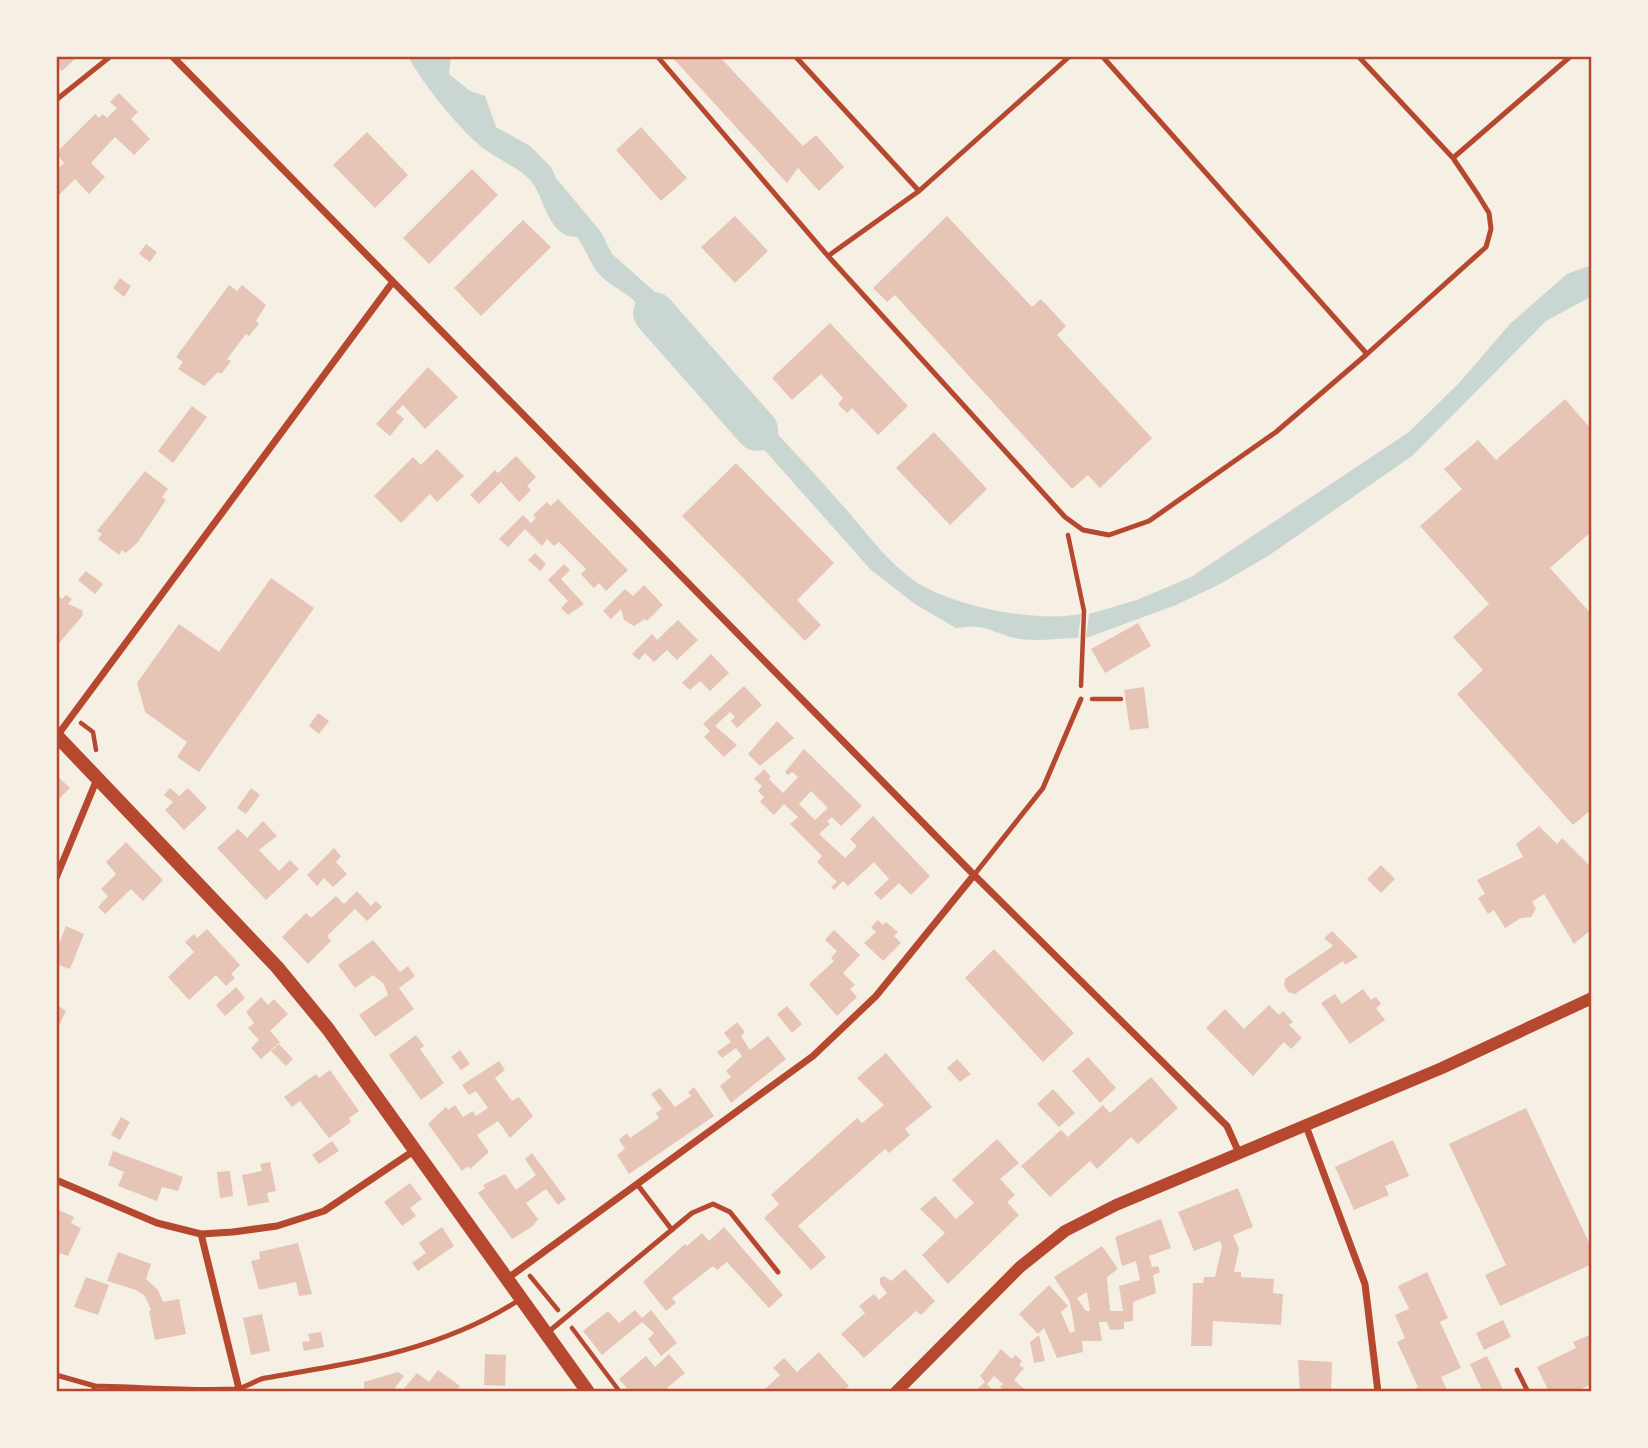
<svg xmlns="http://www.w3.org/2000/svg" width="1648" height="1448" font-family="'PT Serif',serif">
<rect width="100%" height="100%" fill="#f6efe4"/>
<path fill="#c9d6d2" d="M408,56H451L449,74L470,91L485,96L496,127L530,146L551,167L556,178L601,232L612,254L664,300L670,314L708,345L686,362L680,350C640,342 657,329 639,306C628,292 612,288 600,275C590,264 586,249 577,237C549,238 545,200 532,182C519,167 498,160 483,148C459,129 421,82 408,56Z
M1592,265V296L1546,321L1412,456L1271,554L1222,583L1176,605L1086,638L1089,614L1137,600L1191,577L1409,432L1459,383L1510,324L1567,274Z
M728,380C763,420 801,458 836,498C861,525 879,553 908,576C944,606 1036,623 1081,614L1078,638C1055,638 1026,644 1005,635C983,627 980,625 956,628L915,604L871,570L713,392Z"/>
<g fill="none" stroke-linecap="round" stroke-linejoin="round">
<path stroke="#c9d6d2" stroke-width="42" d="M654,313L757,430"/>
</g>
<path fill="#e6c5b7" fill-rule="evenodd" d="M61,56H78L62,71L56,65Z
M671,56H719L803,146L816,135L844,167L819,191L798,168L787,183Z
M119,93L138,112L131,119L150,139L134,155L115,137L91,163L105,177L89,194L75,179L56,198V171L64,163L56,153L95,114L99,118L103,114L107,118L117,108L110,102Z
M641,127L687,178L661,201L616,150Z
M367,132L408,175L375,208L333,165Z
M472,169L498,195L429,264L403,238Z
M735,216L768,251L735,283L701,247Z
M947,216L1032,307L1041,299L1066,326L1057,335L1152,438L1100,488L1088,475L1072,489L895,295L887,302L873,288Z
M523,220L551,247L481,316L454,288Z
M146,244L157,252L150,262L139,254Z
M120,278L131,286L124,297L113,288Z
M229,285L237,291L242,285L266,305L256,321L259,324L249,336L246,334L227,359L231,361L221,374L218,372L204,386L178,369L183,362L176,357Z
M830,323L908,406L878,435L852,408L847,413L838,404L843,398L821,374L792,400L772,378Z
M428,367L458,397L425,429L403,405L396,412L404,419L390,436L376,424Z
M1565,399L1592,430V531L1550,568L1592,615V809L1573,825L1457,694L1483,670L1453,637L1489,604L1420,526L1462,489L1444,469L1478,440L1496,460Z
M192,406L207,417L173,463L158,451Z
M934,432L987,489L950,525L896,468Z
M437,449L464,476L437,502L430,494L401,523L374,496L413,457L421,465Z
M516,456L536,477L527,486L531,490L519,502L501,482L479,504L470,495L495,470L498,473Z
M736,463L834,563L797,600L821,625L805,641L682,516Z
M145,471L168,489L162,497L166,500L138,542L126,553L122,550L119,555L98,539L102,534L97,531Z
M558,499L628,570L606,591L599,583L594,588L587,581L581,574L586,569L559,542L554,546L547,539L542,546L525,529L508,547L499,539L523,515L531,523L536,518L533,515L547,502L551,506Z
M535,553L546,564L540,571L528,560Z
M564,564L570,570L561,579L584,604L568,615L561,608L568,601L548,580Z
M86,571L103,584L95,594L78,580Z
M271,578L314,608L199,772L177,757L187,742L145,712L137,683L179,624L219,652Z
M644,585L663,605L647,621L645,619L634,626L624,620L621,609L611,619L603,611L625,589L633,596Z
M56,595L62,599L66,595L72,599L68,604L82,610L83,615L56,647Z
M678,620L698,640L677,660L667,650L654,662L645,653L639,660L632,654L652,634L657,640Z
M1138,623L1151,646L1105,673L1091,649Z
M711,654L729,673L710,691L700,681L690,690L682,683Z
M744,686L762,705L737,728L731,721L735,717L730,712L715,726L737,745L724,757L704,737L710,731L703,724Z
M1144,687L1149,728L1130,730L1124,690Z
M318,713L329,721L319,734L309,726Z
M777,721L794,738L760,766L748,754Z
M804,749L862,806L841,826L832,817L827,821L830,824L819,834L845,858L857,846L850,839L873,816L930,876L911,895L899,883L881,900L874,893L889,879L874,862L848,886L843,881L834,890L831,887L837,882L817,862L822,856L790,824L798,817L784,804L774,815L760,802L764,797L758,791L762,786L754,779L764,769L771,777L769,779L783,793L798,777L792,772L788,775L785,772ZM811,791L828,808L815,820L799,804Z
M56,775L70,788L56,802Z
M170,788L179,796L188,788L207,808L184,830L165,810L173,802L164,795Z
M251,788L260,795L246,814L237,808Z
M263,821L277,836L259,850L279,871L290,860L299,869L266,900L217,848L238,829L247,838Z
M1539,826L1557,844L1562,838L1592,868V929L1574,944L1544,894L1532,902L1536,909L1531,917L1521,918L1505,928L1494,910L1488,914L1478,898L1485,894L1477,880L1523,857L1516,844Z
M126,842L163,880L143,901L131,889L105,914L98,907L108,896L101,889L116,874L106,862Z
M334,848L341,856L336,862L347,874L333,887L324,878L317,886L307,875Z
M1381,865L1395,879L1381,893L1367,879Z
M357,891L371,906L376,901L382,907L367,921L355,909L327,936L331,941L308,964L282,937L306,913L311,918L336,896L344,904Z
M878,920L883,925L886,922L898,932L894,936L901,943L883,961L864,943L876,932L871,927Z
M66,926L84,934L70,969L56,964V951Z
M207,929L240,965L231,974L235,978L226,986L216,975L189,1000L168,977L194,952L185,942L194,934L197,938Z
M834,930L860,955L843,973L855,985L850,989L857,997L837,1016L809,984L834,961L831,958L837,951L825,940Z
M1332,931L1358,957L1345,965L1343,961L1295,994L1288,992L1284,985L1285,979L1333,946L1324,938Z
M373,940L400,972L408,966L415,976L399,988L414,1009L375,1037L359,1015L388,995L384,984L373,975L355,988L338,965Z
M994,949L1074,1033L1043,1062L965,978Z
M236,987L245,998L225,1016L216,1005Z
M1363,989L1371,1000L1376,997L1381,1004L1376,1008L1385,1020L1350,1044L1321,1003L1335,994L1342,1004Z
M261,997L268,1005L274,999L288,1014L270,1031L280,1042L261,1059L251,1048L259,1040L248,1028L254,1023L246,1012Z
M56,1004L66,1011L56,1032Z
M1269,1005L1279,1015L1283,1011L1293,1022L1289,1025L1302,1038L1291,1049L1284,1042L1253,1076L1206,1028L1225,1009L1244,1029Z
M787,1006L802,1024L792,1033L777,1014Z
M737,1022L745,1032L741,1036L750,1050L768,1036L786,1059L731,1103L720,1086L731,1077L726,1071L742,1056L736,1048L722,1058L717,1052L731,1042L724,1033Z
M416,1035L424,1046L420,1049L444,1083L421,1100L389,1055Z
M279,1044L293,1059L286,1066L271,1051Z
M460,1050L470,1064L461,1070L451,1057Z
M886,1053L932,1107L905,1129L910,1135L889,1153L885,1149L798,1226L826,1257L811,1270L764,1218L779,1204L771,1195L857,1118L862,1123L884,1105L857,1078Z
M1088,1057L1116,1088L1100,1103L1072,1071Z
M957,1059L971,1074L960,1082L947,1068Z
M499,1061L505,1070L495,1078L512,1101L519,1097L533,1116L510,1138L498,1121L477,1135L489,1152L470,1169L468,1166L462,1171L428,1124L446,1107L448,1110L455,1105L463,1117L473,1111L476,1116L488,1108L476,1091L469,1095L462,1085Z
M330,1070L359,1111L349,1118L351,1122L329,1138L300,1101L292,1107L284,1097L316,1074L319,1078Z
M1151,1077L1178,1108L1138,1144L1131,1137L1097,1169L1090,1161L1050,1197L1021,1166L1061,1130L1068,1137L1103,1105L1110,1113Z
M694,1087L714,1116L629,1174L617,1155L625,1149L619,1140L627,1133L630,1138L659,1118L656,1113L662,1109L651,1094L660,1088L675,1107L691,1096L688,1092Z
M1053,1089L1075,1113L1059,1127L1037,1104Z
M1526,1108L1592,1249V1264L1500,1306L1485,1275L1506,1265L1449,1144Z
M121,1117L130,1122L120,1140L111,1135Z
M997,1139L1019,1163L1000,1179L1015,1195L1007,1202L1019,1215L948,1284L922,1255L945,1233L920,1209L935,1196L956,1219L974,1203L952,1180Z
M1393,1140L1409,1176L1385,1186L1389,1195L1354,1210L1335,1167Z
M332,1141L339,1151L319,1164L312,1155Z
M113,1151L183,1177L178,1191L162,1187L157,1201L118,1186L124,1172L108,1165Z
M532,1153L566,1199L558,1205L546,1189L526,1203L538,1219L533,1226L512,1239L478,1193L485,1188L483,1185L505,1174L516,1190L536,1175L525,1159Z
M270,1162L276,1191L267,1193L269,1202L248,1206L242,1175L262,1171L260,1164Z
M230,1171L233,1196L220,1198L217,1172Z
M410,1183L422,1199L410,1208L416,1216L402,1226L384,1202Z
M1238,1188L1253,1227L1233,1235L1239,1249L1234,1272H1241V1277L1274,1279L1273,1293L1283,1294L1281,1325L1213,1321L1212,1346H1191L1193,1283H1203L1204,1277H1215L1222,1247L1220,1241L1194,1251L1178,1212Z
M57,1209L74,1217L71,1223L81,1228L68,1256L60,1253L56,1262Z
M1161,1219L1171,1248L1149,1256L1152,1267L1158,1266L1160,1272L1153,1275L1156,1293L1133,1302V1321L1124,1322V1329L1110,1330L1107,1322H1099L1102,1341H1082L1083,1352L1057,1358L1044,1328L1038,1334L1019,1314L1049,1285L1068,1306L1061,1312L1070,1333L1075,1331L1070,1302L1054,1277L1102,1246L1118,1269L1107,1277L1110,1311H1123L1119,1286L1140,1280L1136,1261L1122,1266L1115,1237ZM1087,1292L1090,1311H1086L1077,1298Z
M442,1227L454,1246L418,1271L412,1263L426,1253L419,1243Z
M724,1227L783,1295L769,1308L727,1262L717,1270L713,1266L672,1298L676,1303L666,1311L643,1282L685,1244L687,1246L702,1233L709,1241Z
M298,1243L312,1294L299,1296L296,1282L259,1290L251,1261L260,1259L259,1252Z
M118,1252L151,1264L146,1279L158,1290L163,1302L179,1299L186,1334L155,1340L149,1311L151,1310L145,1296L136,1290L107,1281Z
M905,1269L935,1301L921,1315L916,1311L864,1358L841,1334L865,1313L859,1306L874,1294L879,1300L887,1293L880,1284V1278L884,1276L891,1281Z
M1427,1272L1448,1318L1440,1322L1461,1368L1441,1377L1448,1392H1408L1418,1387L1397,1342L1405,1338L1395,1315L1409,1309L1398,1286Z
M86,1277L109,1285L98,1315L74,1307Z
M635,1310L642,1318L651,1310L677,1343L661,1356L648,1339L654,1333L642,1322L602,1355L583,1331L608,1311L619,1323Z
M262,1314L270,1351L251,1355L243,1318Z
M1503,1320L1511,1337L1484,1350L1476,1333Z
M321,1332L324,1347L304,1351L302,1342L310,1341L308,1334Z
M1592,1334V1376L1589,1377L1592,1384L1574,1392H1549L1537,1367L1576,1348L1573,1342Z
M1039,1335L1045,1361L1034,1363L1030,1342Z
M1001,1349L1012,1359L1015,1355L1022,1361L1019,1365L1024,1368L1014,1380L1028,1392H1006L1000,1387L1003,1384L994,1376L987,1384L995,1392H981L978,1388L985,1382L980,1376Z
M819,1352L849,1386L842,1392L764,1390L780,1375L773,1368L784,1358L797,1372Z
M485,1354L506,1355L505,1386L484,1385Z
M669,1354L685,1373L667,1388L670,1392H630L619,1379L646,1356L655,1367Z
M1487,1356L1500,1383L1504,1392H1483L1470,1364Z
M1298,1360L1332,1362L1331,1392H1300Z
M438,1370L460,1386L455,1392H401L417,1373L429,1382Z
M398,1372L404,1376L392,1392H364V1382Z"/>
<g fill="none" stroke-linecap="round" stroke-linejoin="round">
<path stroke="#b5482f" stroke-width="4.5" d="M1068,535L1084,611L1081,686
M1092,699H1121
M81,723L93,732L96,750
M530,1276L558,1310
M572,1328L620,1392"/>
<path stroke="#b5482f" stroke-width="5" d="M657,56L828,256L1065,517L1083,530L1109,535L1149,521L1276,432L1367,354L1102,56
M795,56L919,191L1070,56
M1358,56L1453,158L1478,195L1489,213L1491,229L1486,247L1367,354
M56,100L111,56
M1453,158L1571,56
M828,256L919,191
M974,875L1043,788L1081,699
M637,1184L672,1230
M547,1333L692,1213L713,1204L730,1212L778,1272
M1517,1370L1528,1392
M56,1375L95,1386
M93,1392L95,1386C142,1387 189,1391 235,1389C246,1388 255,1380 265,1378C354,1363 442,1350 519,1300"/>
<path stroke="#b5482f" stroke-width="7" d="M172,56L974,875L1227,1126L1239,1153
M57,736L392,283
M56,878L97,779
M1306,1126L1365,1284L1378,1392
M56,1180L157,1223L201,1234L233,1232L277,1226L324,1211L415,1150
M201,1234L239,1389L242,1392
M508,1278L813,1056L876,996L974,875"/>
<path stroke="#b5482f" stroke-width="12" d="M896,1392L1020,1267L1065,1231L1116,1205L1442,1068L1592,998"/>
<path stroke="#b5482f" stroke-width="14" d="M56,735L277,967L328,1029L588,1392"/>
</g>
<rect width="1648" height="1448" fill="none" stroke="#f6efe4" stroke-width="116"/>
<rect x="58" y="58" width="1532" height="1332" fill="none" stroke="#b5482f" stroke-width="2.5"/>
</svg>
